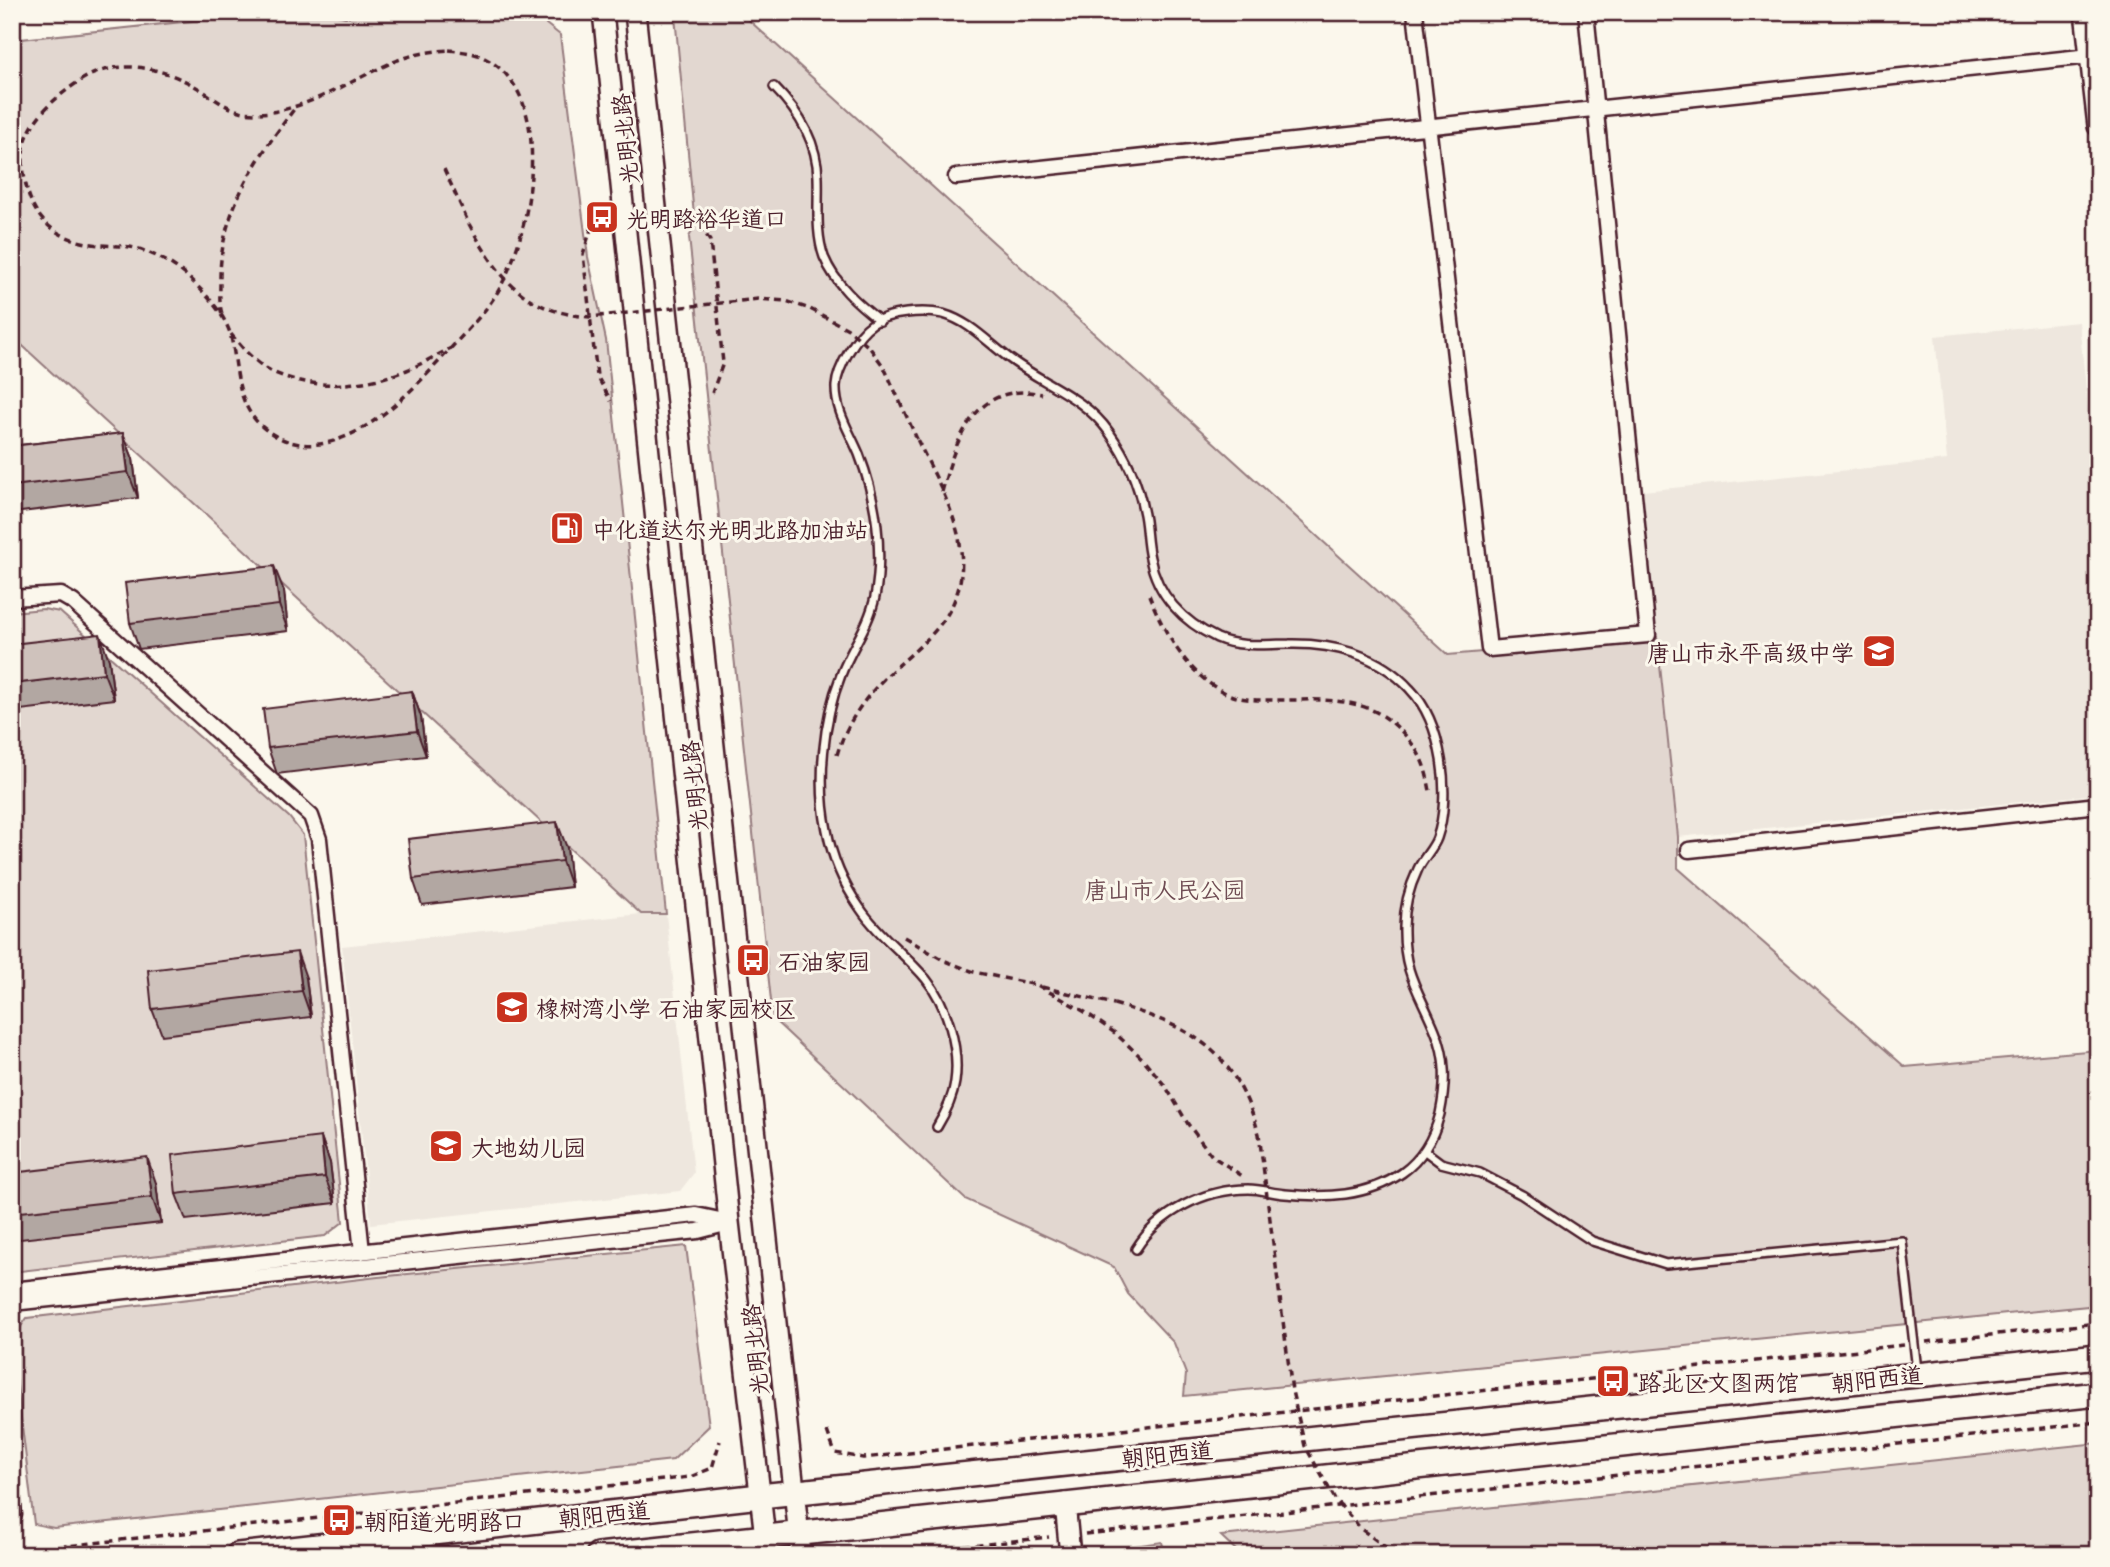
<svg xmlns="http://www.w3.org/2000/svg" width="2110" height="1567" font-family="'Playpen Sans','LXGW WenKai TC',sans-serif">
<rect width="100%" height="100%" fill="#fbf7ec"/>
<filter id="ink" filterUnits="userSpaceOnUse"><feTurbulence type="fractalNoise" baseFrequency=".0143" numOctaves="2"/><feDisplacementMap in="SourceGraphic" scale="14" xChannelSelector="R" yChannelSelector="G"/><feConvolveMatrix kernelMatrix="1 2 1 2 8 2 1 2 1" color-interpolation-filters="sRGB"/></filter>
<g filter="url(#ink)">
<path fill="#eee7de" d="M2079,322L2098,507V794L1678,837L1643,491L1947,460L1935,336Z
M641,914H666L694,1173L680,1191L371,1224L342,946Z"/>
<path fill="#e2d7d0" stroke="#967b7e" stroke-width="2" d="M277,12H325L345,17L400,12H531L560,35L588,257L606,340L666,914H641L12,336V40Z
M678,12H740L1448,655L1657,637L1678,837V868L1905,1067L2098,1050V1305L1184,1396L1186,1374L1174,1343L1128,1294L1114,1267L965,1199L773,1019L689,237L695,226L675,16Z
M43,609L60,612L289,817L303,835L343,1222L325,1236L12,1272V612Z
M686,1246L709,1426L673,1460L54,1528L34,1524L12,1344L15,1335L27,1318L378,1277Z
M2098,1443V1555H1241L1221,1536Z
M1162,1542L1165,1555H1068Z"/>
<g fill="none" stroke-linecap="round" stroke-linejoin="round">
<g stroke="#4a1f2b" stroke-width="12">
<path id="lane" d="M774,87C798,111 817,141 818,177C819,203 815,232 824,257C835,284 858,304 880,321
M937,1127C945,1114 953,1097 955,1082C960,1048 947,1005 926,979C905,954 878,935 860,908C844,885 832,858 827,830C817,783 823,720 841,675C851,648 869,626 875,597C884,551 876,498 859,454C850,432 835,411 836,386C837,368 857,334 872,324C888,312 924,310 943,314C971,322 989,344 1013,361C1046,385 1085,398 1109,432C1126,456 1138,482 1143,510C1147,525 1146,542 1150,558C1157,595 1183,622 1217,638C1240,648 1265,644 1289,644C1334,643 1379,655 1410,689C1442,722 1452,795 1437,838C1433,849 1423,858 1418,869C1410,886 1404,908 1404,927C1403,973 1419,991 1435,1030C1447,1058 1446,1085 1440,1114C1434,1137 1422,1159 1402,1173C1367,1197 1325,1198 1285,1194C1273,1193 1260,1189 1249,1189C1204,1189 1159,1212 1136,1249
M1425,1151L1441,1163L1480,1173L1522,1195L1592,1241L1666,1264L1902,1241L1917,1370"/>
</g>
<g stroke="#4a1f2b" stroke-width="19">
<path id="street" d="M1415,12L1489,649L1648,635L1586,12
M956,177L2090,56
M12,598L61,595L73,602L311,816L319,839L362,1252
M1689,850L2098,805
M12,1290L696,1215L729,1222
M12,1303L698,1231L725,1224
M12,1495L14,1515"/>
</g>
<g stroke="#4a1f2b" stroke-width="24">
<path id="secondary" d="M603,12L729,1222L767,1555
M635,12L801,1555
M2085,12L2098,126
M1065,1503L1070,1555"/>
</g>
<g stroke="#4a1f2b" stroke-width="28">
<path id="primary" d="M238,1555L760,1496L2098,1356
M598,1555L2098,1394"/>
</g>
<path stroke="#4a1f2b" stroke-width="3.5" stroke-dasharray="7 5" stroke-linecap="butt" d="M449,50C458,51 469,52 478,55C527,75 534,130 531,176C528,214 519,250 502,284C490,308 469,328 451,348C410,394 332,480 265,429C234,405 239,367 230,333C223,312 206,294 190,279C177,266 157,255 139,249C122,244 104,247 87,243C44,235 26,207 23,164C20,128 50,101 78,82C116,57 161,66 198,88C213,97 226,109 244,112C294,120 353,78 398,60C415,54 431,51 449,50Z
M444,169L469,224
M694,215L710,241L723,363L712,393
M592,226L583,254L597,376L611,401
M222,314C219,304 220,293 220,282C219,214 255,160 295,108
M231,334C243,349 257,365 275,373C316,391 367,386 407,370C422,364 437,355 451,348
M942,492C955,441 975,380 1042,394
M1149,595C1164,633 1189,677 1228,694C1241,700 1256,700 1270,700C1314,701 1362,693 1397,727C1418,747 1425,762 1430,791
M837,755C846,722 868,693 892,671C910,655 931,638 945,618C985,557 944,496 917,439
M904,937L943,960L974,972L1037,985L1085,1012L1115,1033L1144,1060L1166,1087L1188,1124L1212,1156L1244,1177
M1042,987L1114,1004
M1926,1342L2098,1323
M827,1431L835,1453L863,1458L1904,1345
M1085,1534L2098,1422
M12,1552L690,1477L712,1468L720,1441
M892,1555L1049,1537"/>
<use href="#lane" stroke="#fbf7ec" stroke-width="7"/>
<use href="#street" stroke="#fbf7ec" stroke-width="14"/>
<use href="#secondary" stroke="#fbf7ec" stroke-width="19"/>
<use href="#primary" stroke="#fbf7ec" stroke-width="23"/>
<path stroke="#4a1f2b" stroke-width="3.5" stroke-dasharray="7 5" stroke-linecap="butt" d="M469,224C499,278 524,312 590,317L758,299L786,301L810,309L848,329L870,348L884,367L917,439
M1114,1004C1195,1028 1234,1050 1259,1134L1292,1391L1305,1446L1335,1499L1361,1529L1396,1555"/>
</g>
<path fill="#b2a7a2" stroke="#4a1f2b" stroke-width="2" d="M123,433L133,459L138,498L12,513V446Z
M284,591L288,631L139,649L130,623Z
M12,644L109,660L114,699L12,711Z
M412,691L421,717L426,756L277,774L268,748Z
M567,848L571,887L422,905L413,879Z
M306,978L311,1017L162,1035L152,1009Z
M321,1137L330,1163L335,1203L186,1220L176,1194Z
M12,1173L156,1183L161,1223L12,1240Z"/>
<path fill="#918884" stroke="#4a1f2b" stroke-width="2" d="M123,433L133,459L138,498L128,472Z
M274,566L284,591L288,631L279,605Z
M100,634L109,660L114,699L104,673Z
M412,691L421,717L426,756L417,731Z
M557,822L567,848L571,887L562,861Z
M297,952L306,978L311,1017L302,991Z
M321,1137L330,1163L335,1203L325,1177Z
M147,1157L156,1183L161,1223L152,1197Z"/>
<path fill="#cfc2bc" stroke="#4a1f2b" stroke-width="2" d="M123,433L128,472L12,486V446Z
M274,566L279,605L130,623L125,583Z
M100,634L104,673L12,684V644Z
M412,691L417,731L268,748L263,709Z
M557,822L562,861L413,879L408,839Z
M297,952L302,991L152,1009L148,970Z
M321,1137L325,1177L176,1194L172,1155Z
M147,1157L152,1197L12,1213V1173Z"/>
</g>
<defs>
<g id="bus-square" transform="scale(1.75)"><rect x="-9" y="-9" width="18" height="18" rx="4" fill="#c8321e" stroke="#fbf7ec"/><path d="M-5-6H5V4H4V6H2V4H-2V6H-4V4H-5ZM-3.5-4V0h7V-4ZM-3.5 1.2v1.5H-2V1.2ZM2 1.2v1.5H3.5V1.2Z" fill="#fff"/></g>
<g id="fuel-square" transform="scale(1.75)"><rect x="-9" y="-9" width="18" height="18" rx="4" fill="#c8321e" stroke="#fbf7ec"/><path d="M-5.5-6h7V0h2V4h1.3V-2.5L3-4.5l.8-.8L6-3V5H2.5V1h-1V6h-7ZM-4.2-4.7v3.2H.2V-4.7Z" fill="#fff"/></g>
<g id="school-square" transform="scale(1.75)"><rect x="-9" y="-9" width="18" height="18" rx="4" fill="#c8321e" stroke="#fbf7ec"/><path d="M0-5L7-2L0 1L-7-2ZM-4 1L0 2.5L4 1V4Q0 6-4 4Z" fill="#fff"/></g>
</defs>
<g fill-rule="evenodd">
<use href="#bus-square" x="602" y="217"/>
<use href="#fuel-square" x="567" y="528"/>
<use href="#school-square" x="1879" y="651"/>
<use href="#bus-square" x="753" y="960"/>
<use href="#school-square" x="512" y="1007"/>
<use href="#school-square" x="446" y="1146"/>
<use href="#bus-square" x="1613" y="1381"/>
<use href="#bus-square" x="339" y="1520"/>
</g>
<g text-anchor="middle" dominant-baseline="central" stroke-width="6" stroke-linejoin="round" paint-order="stroke">
<g font-size="23" fill="#4a1f2b" stroke="#fbf7ec">
<text transform="translate(624 139) rotate(-96)">光明北路</text>
<text transform="translate(693 786) rotate(-96)">光明北路</text>
<text transform="translate(754 1350) rotate(-96)">光明北路</text>
<text transform="translate(1877 1378) rotate(-6)">朝阳西道</text>
<text transform="translate(1167 1453) rotate(-6)">朝阳西道</text>
<text transform="translate(604 1513) rotate(-6)">朝阳西道</text>
</g>
<g font-size="23" fill="#4a1f2b" stroke="#fbf7ec" text-anchor="start">
<text x="626" y="217">光明路裕华道口</text>
<text x="592" y="528">中化道达尔光明北路加油站</text>
<text x="1854" y="651" text-anchor="end">唐山市永平高级中学</text>
<text x="778" y="960">石油家园</text>
<text x="536" y="1007">橡树湾小学 石油家园校区</text>
<text x="471" y="1146">大地幼儿园</text>
<text x="1638" y="1381">路北区文图两馆</text>
<text x="364" y="1520">朝阳道光明路口</text>
</g>
<g font-size="23" fill="#704d54" stroke="#fbf7ec">
<text x="1165" y="888">唐山市人民公园</text>
</g>
</g>
<rect width="2110" height="1567" fill="none" stroke="#fbf7ec" stroke-width="42"/>
<rect x="21" y="21" width="2068" height="1525" fill="none" stroke="#4a1f2b" stroke-width="2.5" filter="url(#ink)"/>
</svg>
